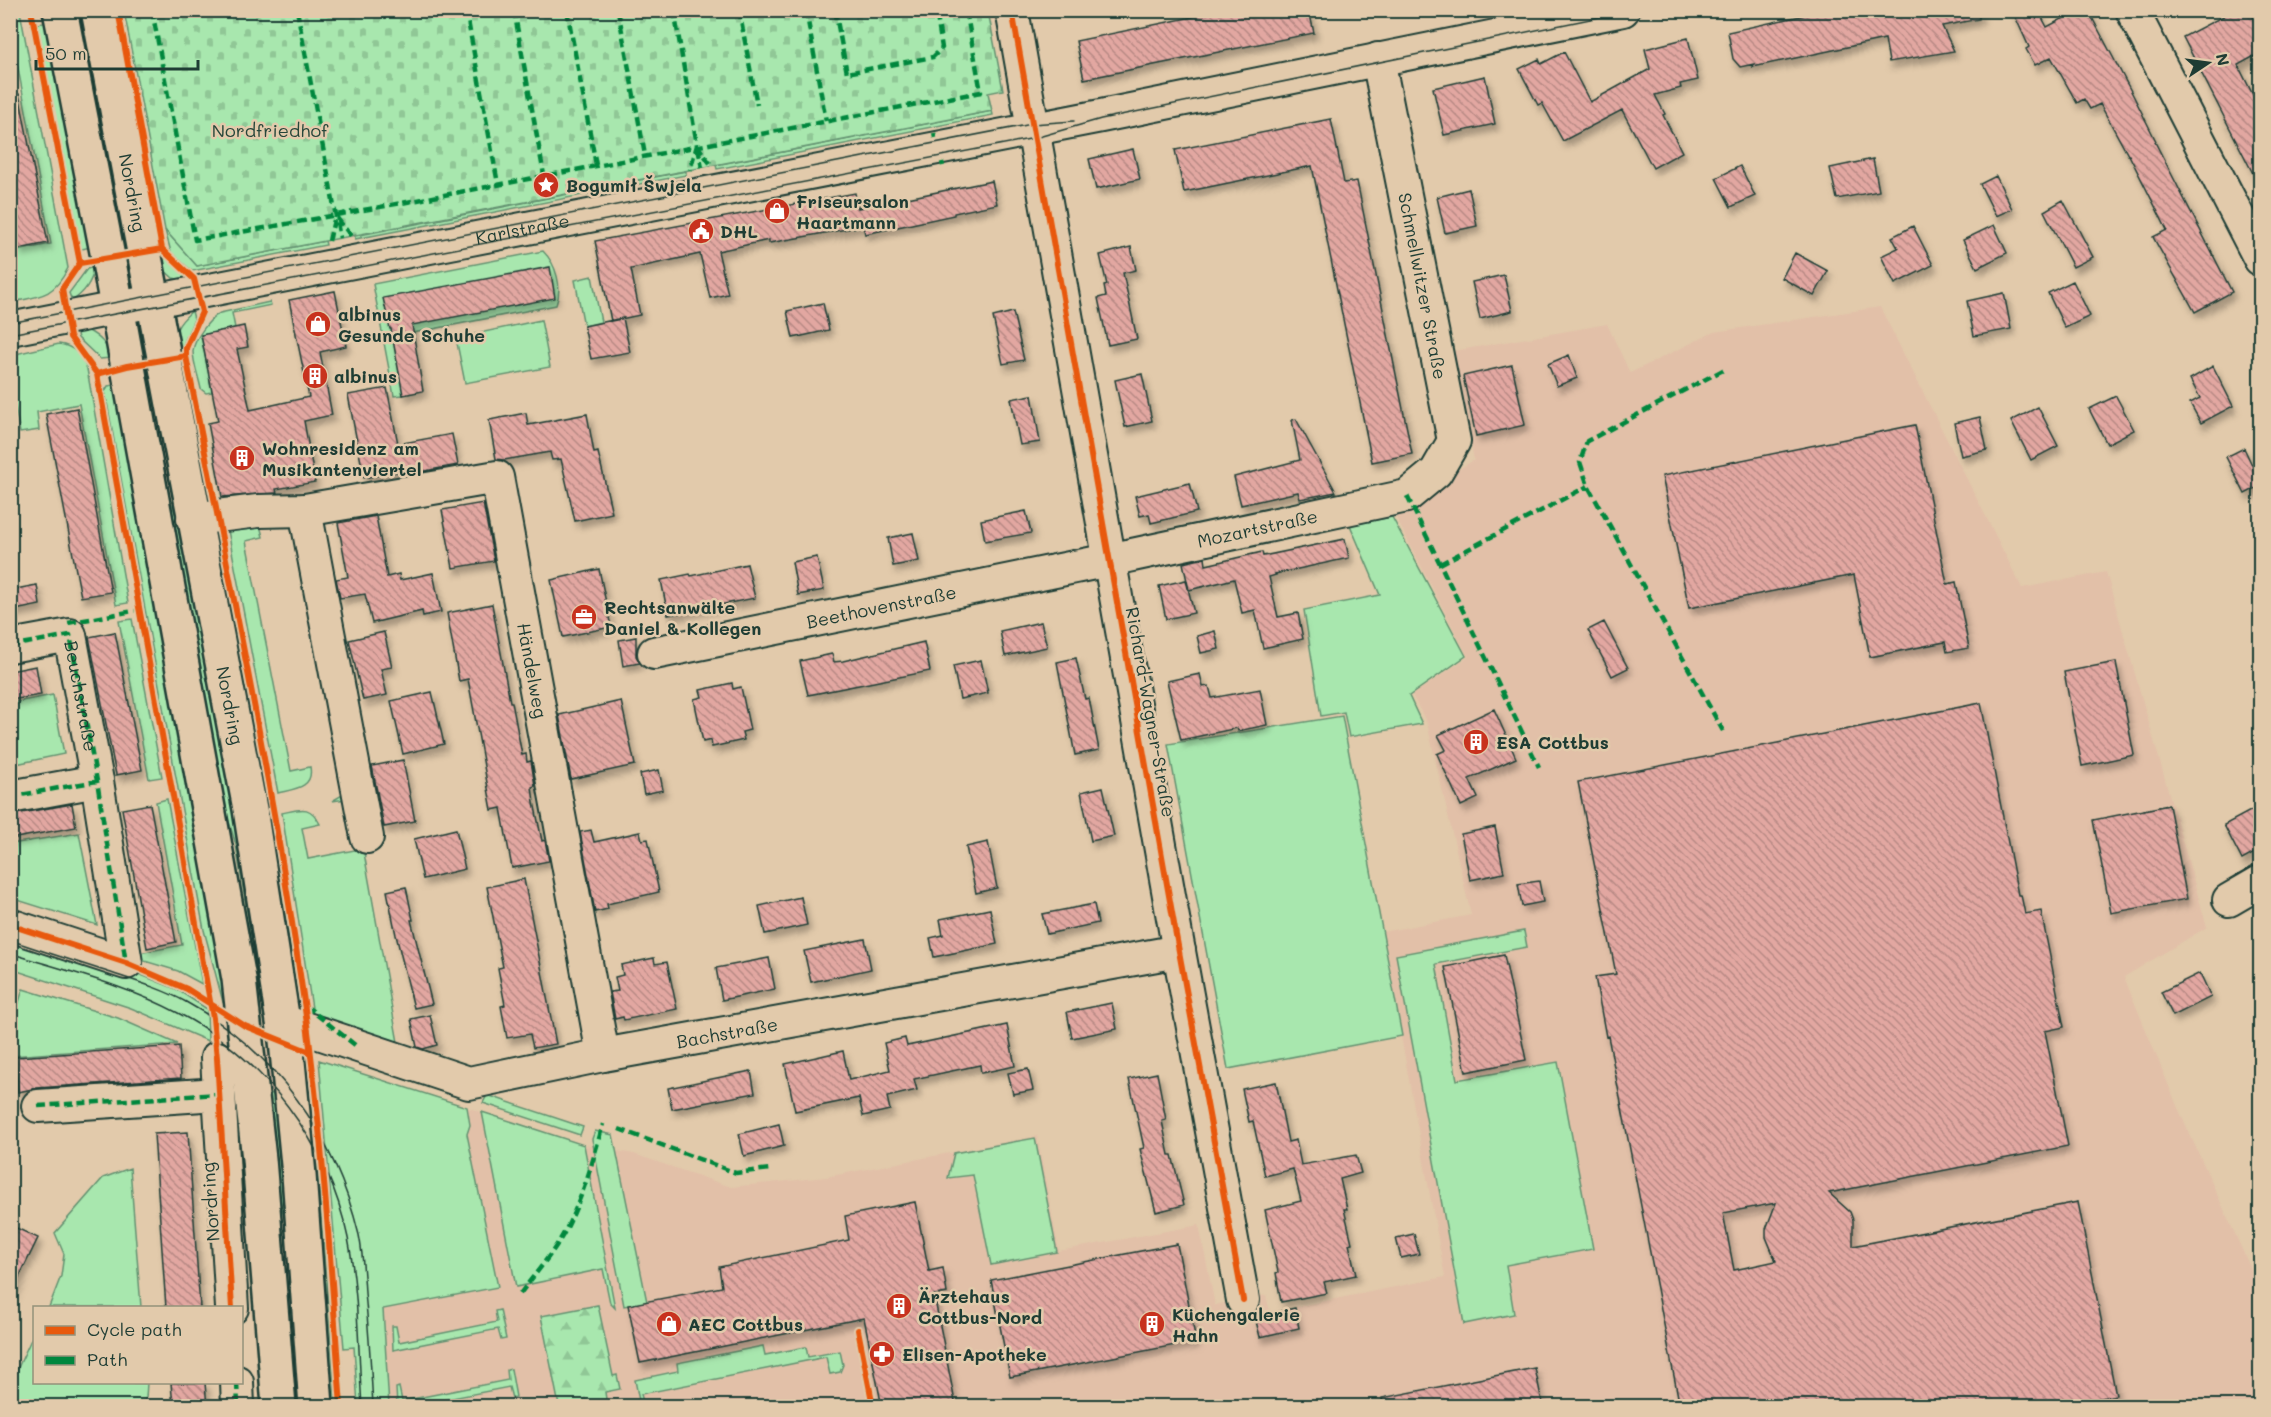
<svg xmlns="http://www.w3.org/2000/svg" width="2271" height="1417" font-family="Mali,sans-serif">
<defs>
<pattern id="forest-firs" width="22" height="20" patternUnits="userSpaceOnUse" patternTransform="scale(1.5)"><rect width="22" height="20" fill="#a8e7ae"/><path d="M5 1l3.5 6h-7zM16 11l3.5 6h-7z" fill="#90c796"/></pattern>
<pattern id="cemetery-stones" width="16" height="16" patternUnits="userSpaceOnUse" patternTransform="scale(1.5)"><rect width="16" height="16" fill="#a8e7ae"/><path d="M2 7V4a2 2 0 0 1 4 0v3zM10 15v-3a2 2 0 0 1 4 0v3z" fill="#90c796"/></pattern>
<pattern id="building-back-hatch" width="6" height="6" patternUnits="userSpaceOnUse" patternTransform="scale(1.5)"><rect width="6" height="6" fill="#e2a7a1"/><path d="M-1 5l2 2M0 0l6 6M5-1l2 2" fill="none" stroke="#b78984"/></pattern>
<filter id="shadow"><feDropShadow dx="3.5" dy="6" stdDeviation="3" flood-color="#0004"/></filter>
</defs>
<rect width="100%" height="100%" fill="#e2caab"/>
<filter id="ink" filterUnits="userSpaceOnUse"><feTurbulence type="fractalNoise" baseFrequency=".0167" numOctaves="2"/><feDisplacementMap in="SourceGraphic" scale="12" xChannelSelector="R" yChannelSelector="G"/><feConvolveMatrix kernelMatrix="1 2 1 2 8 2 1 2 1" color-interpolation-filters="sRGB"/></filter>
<g filter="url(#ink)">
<path fill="#e2c0a8" d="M1880,307L2022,588L2106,572L2207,927L2124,977L2178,1108L2260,1289V1406H378L327,1130L319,1060L584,1145L634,1154L731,1187L826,1177L1037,1136L1059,1251L1199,1225L1215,1305L1266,1295L1270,1312L1445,1277L1382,932L1471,915L1427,723L1412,695L1468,657L1392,510L1474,460L1454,351L1607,324L1630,373L1714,332Z
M258,1045L276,1063L281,1104L261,1082Z"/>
<path fill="#a8e7ae" stroke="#649271" stroke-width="1.5" d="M10,11H20L68,268C55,294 44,296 17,301L11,268V252L51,244L11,31Z
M72,11H88L132,238L123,240L93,83L84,45Z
M49,22L91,247L82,249L79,247L37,24Z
M992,111L993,115L717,169L716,165Z
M686,171V175L355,239V236Z
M165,230L197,266L325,241L326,245L192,271L171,252Z
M543,251C556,264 563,287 556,305L413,333L403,395L394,396L373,284Z
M161,254L185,275L186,281L173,278L162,268Z
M95,267C91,283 85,292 72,301L69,293L87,269Z
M592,276L601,322L584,326L575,280Z
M270,302L271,305L232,313L235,328L201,335L212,392L206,393L201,389C199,378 193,363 193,351C194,339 210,318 220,313Z
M192,311L194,319L181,349L173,351C174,331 177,324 192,311Z
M541,320L550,367L465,383L456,338Z
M87,330C100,337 107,344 111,358L100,359L78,338L76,331Z
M59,344C74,346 81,355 87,369L128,603L116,605L79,404L37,412L39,430L20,433L11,384V355Z
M114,385L118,389L228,999L223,1002L204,930L105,391L108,386Z
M163,467L169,496L186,543L239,813L263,988L259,985L236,845L218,785Z
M1392,517L1466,656L1409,696L1422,724L1349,737L1344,712L1321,716L1304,610L1380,595L1350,525Z
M254,523L261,529L263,537L246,541L291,771L310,767C314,788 294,789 278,793L227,525Z
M215,528L266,792L261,789L209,535Z
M132,619L162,777L149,779L119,621Z
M53,695L64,754L11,765V703Z
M1342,716L1402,1036L1228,1069L1168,744Z
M352,786L399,1048L314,1021L282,813C301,809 310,804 320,824L302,828L308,859L355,850L346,799L332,801L346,793Z
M167,799L202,984L178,971L141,960L139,953L182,945L156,802Z
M271,817L300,1012L295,1004L263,824Z
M79,833L97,925L11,898V844Z
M1524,931L1527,947L1436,964L1457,1080L1558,1062L1593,1249L1506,1265L1514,1314L1464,1324L1396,955Z
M11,933L141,975L176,989L207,1009L208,1041L131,1008L11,969Z
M23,989L118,1018L177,1044L11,1056V1028Z
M319,1060L467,1107L470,1125L467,1134L498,1287L383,1309L389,1406H358L354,1347L344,1348Z
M261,1082L281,1104L305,1406H299L285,1223L269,1144Z
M487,1095L583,1127L580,1135L483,1103Z
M482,1112L584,1145L615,1308L610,1303L603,1269L516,1287Z
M595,1131L613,1135L647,1302L624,1306L592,1139Z
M1035,1138L1057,1252L991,1265L973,1175L948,1178L954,1153Z
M308,1149L317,1165L336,1406H329Z
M130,1168L141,1307H49L61,1276L64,1254L55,1233L103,1178Z
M500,1310L506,1339L501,1340L498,1329L393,1350L392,1326H396L399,1342L497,1322L495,1311Z
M34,1333V1382L147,1383L146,1398L140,1406H31L11,1395V1383Z
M763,1346L765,1355L806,1347L808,1357L840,1351L843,1365L840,1372L830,1374L826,1357L641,1394L644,1406H640L635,1380L678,1371L677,1363Z
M511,1369L516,1397L512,1398L509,1387L411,1406H397L396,1388L399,1387L402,1401L508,1380L507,1370Z"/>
<path fill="url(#forest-firs)" stroke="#649271" stroke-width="1.5" d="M598,1305L613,1376L617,1375L620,1389L605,1392L607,1406H559L541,1316Z"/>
<path fill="url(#cemetery-stones)" stroke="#649271" stroke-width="1.5" d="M124,11H988L1003,90L988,93L992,111L197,266L165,230Z"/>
<path fill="url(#building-back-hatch)" stroke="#1f3d34" stroke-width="1.5" fill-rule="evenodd" filter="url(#shadow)" d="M1226,10H1309L1314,33L1084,79L1076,41Z
M1828,10H1979V19L1942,26L1954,51L1889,62L1885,39L1753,67L1754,64L1740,67L1733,59L1728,32Z
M2012,10H2038L2047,27L2079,10H2088L2133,95L2156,141L2155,142L2232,292L2195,312L2153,237L2167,230L2129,155H2128L2100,104L2090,109L2084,99L2077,103L2051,57L2035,65L2026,49L2029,47Z
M2235,10H2250L2260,33V53L2238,65L2260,109V187L2183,37Z
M1688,38L1698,80L1680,84L1681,88L1655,95L1665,114L1663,115L1682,152L1653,168L1622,110L1563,141L1542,103L1538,105L1519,69L1539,59L1541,64L1564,52L1590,102L1650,69L1645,49Z
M1485,76L1495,124L1444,135L1433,88Z
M19,94L48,243L19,249L10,207V95Z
M1331,119L1344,183L1357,181L1412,454L1372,462L1312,166L1184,192L1175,150Z
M1133,149L1140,179L1096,189L1089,159Z
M1873,159L1879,191L1837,199L1830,168Z
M1740,166L1755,196L1731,207L1716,178Z
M1996,176L2012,209L1996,216L1980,184Z
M992,181L997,204L954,213V215L865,234L863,226L769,243V240L718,251L728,294L710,298L700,254L631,269L640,315L611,321L595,241L855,193L858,208Z
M1469,189L1477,226L1445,233L1437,197Z
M2063,200L2093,257L2073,267L2044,211Z
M1994,225L2007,253L1977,268L1963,240Z
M1913,226L1933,265L1895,284L1881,256L1898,248L1892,237Z
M1131,247L1136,270L1123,273L1137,339L1108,345L1098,298L1106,296L1104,286L1107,285L1100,255Z
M1795,253L1828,271L1814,296L1782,278Z
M550,267L555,298L412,325L423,391L403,395L391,329H390L383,298Z
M1504,275L1512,311L1480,319L1472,282Z
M2073,281L2090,316L2065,328L2048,293Z
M335,291L346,346L320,352L332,415L304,421L315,482L276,489L277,493L222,497L208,423L218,421L201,335L244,326L248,347L237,349L250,410L309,397L289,300Z
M2004,293L2011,329L1974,336L1967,301Z
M823,303L829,330L793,338L787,311Z
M1013,312L1024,360L1003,364L993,317Z
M623,318L630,352L591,359L584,326Z
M1569,355L1577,378L1557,386L1548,364Z
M1512,365L1525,425L1476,436L1463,376Z
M2213,366L2233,406L2201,423L2190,403L2200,398L2190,379Z
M1142,374L1152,421L1125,427L1115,380Z
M387,388L398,444L452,434L458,465L419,472L418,468L364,478L348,395Z
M1032,395L1040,442L1020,445L1011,399Z
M2116,396L2134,430L2107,444L2089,409Z
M2038,407L2058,446L2031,460L2011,421Z
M77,408L111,592L81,597L46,414Z
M526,413L528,425L587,414L594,453L598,452L612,513L575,521L561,459L552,460L550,452L504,460L496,459L489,420Z
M1980,417L1987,450L1961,456L1954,423Z
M1296,419L1336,492L1300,499L1298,492L1241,505L1234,477L1300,460L1292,420Z
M1915,425L1947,584L1956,582L1969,648L1947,652L1945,642L1870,657L1854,575L1689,608L1662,476Z
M2244,448L2260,482V486L2245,494L2226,457Z
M1190,483L1197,512L1151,523L1149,514L1140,516L1135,496Z
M483,503L494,561L453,568L442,510Z
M1026,511L1031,533L985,541L981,520Z
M376,516L387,577L399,574L400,580L433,573L441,612L423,616L422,611L372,623L365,594L340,598L336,579L348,577L338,523Z
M913,533L919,561L893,566L888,538Z
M1345,539L1349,558L1275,574L1276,575L1269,577L1278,617L1298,613L1303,639L1263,648L1255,610L1242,613L1234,579L1189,590L1183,563L1205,558L1206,565L1262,552L1263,556Z
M817,557L824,590L798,595L792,562Z
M747,564L755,598L668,615L661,580L690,574L691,576Z
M599,569L611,627L563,637L551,580Z
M1186,580L1194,613L1166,619L1159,586Z
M37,585L40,605L10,611V590Z
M492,604L510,702H512L522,755L526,754L527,762L531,761L535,786L532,787L534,802L542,841L545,840L549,861L512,868L501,808L492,810L468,679L459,681L447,613Z
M1041,622L1047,647L1005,656L1000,631Z
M1604,622L1628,668L1612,676L1588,630Z
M1215,631L1219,649L1201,653L1197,636Z
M115,632L142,770L116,775L89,637Z
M384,632L392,667L381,669L387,695L363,700L349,640Z
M636,637V656L640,663L623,666L619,640Z
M924,642L930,671L808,695L800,661L832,654L834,662L843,661Z
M1076,658L1085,699L1089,698L1099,750L1075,755L1057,662Z
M981,660L988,693L960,699L953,666Z
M2116,662L2134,755L2082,766L2064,672Z
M36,666L41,695L10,700V671Z
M1200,674L1203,687L1209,686L1212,698L1260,689L1267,725L1238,731L1237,728L1181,740L1167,681Z
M732,683L733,689L741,687L750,730L742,732L744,740L712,747L711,740L703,742L694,699L702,697L700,690Z
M432,692L444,744L403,754L391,701Z
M621,701L635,765L571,779L559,715Z
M1981,703L2018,895H2021L2025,914L2041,911L2064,1027L2045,1031L2068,1146L1829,1193L1850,1212L1853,1220V1246L2078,1202L2116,1395L2056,1407H1680L1608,1036L1606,1037L1595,977L1616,974L1578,782ZM1776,1203L1766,1229V1237L1776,1261L1734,1270L1723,1213Z
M1494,709L1516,758L1469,779L1478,798L1461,806L1437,754L1446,750L1438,735Z
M403,760L415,821L384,827L372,766Z
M659,770L663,790L644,794L640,774Z
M1103,787L1114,836L1091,841L1081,792Z
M72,804L76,827L10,839V815Z
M150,804L176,942L147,948L122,809Z
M2169,805L2187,899L2111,913L2093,820Z
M2254,809L2260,821V850L2242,860L2224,825Z
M1495,827L1504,873L1470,880L1461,834Z
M456,829L465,869L423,879L414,839Z
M591,830L594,842L640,832L642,840L648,839L659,892L607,904L608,909L595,912L580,832Z
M988,842L997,888L976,893L966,847Z
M524,879L556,1044L533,1048L530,1034L507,1038L501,1006L505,1005L498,968L503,967L487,887Z
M1539,881L1543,902L1522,906L1518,884Z
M406,887L413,920H411L432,1004L414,1008L396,935L387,891Z
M801,897L807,925L765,934L759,906Z
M1094,904L1098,923L1047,934L1042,914Z
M990,909L997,944L934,957L930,938L943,935L940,919Z
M865,939L871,969L811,982L804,951Z
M1504,955L1526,1060L1466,1072L1445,967Z
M654,958L655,964L667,962L677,1009L624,1020L623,1017L615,1019L610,992L618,991L615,977L623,975L621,965Z
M769,958L775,989L722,1000L716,968Z
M2200,973L2211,997L2173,1016L2161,992Z
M1112,1003L1117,1029L1072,1038L1067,1012Z
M430,1015L437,1045L423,1049L417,1047L411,1019Z
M1007,1025L1015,1066L981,1073L980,1065L914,1079L917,1090L887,1097L890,1110L863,1116L859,1098L795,1111L785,1064L843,1051L849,1080L890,1070L884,1043L905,1038L907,1046Z
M179,1046L181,1078L37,1088L18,1092L16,1057Z
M1028,1069L1033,1090L1013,1094L1008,1073Z
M751,1071L755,1093L672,1109L668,1088Z
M1157,1073L1166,1120L1162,1121L1169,1155H1172L1184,1205L1156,1212L1140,1149L1144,1148L1129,1079Z
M1276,1082L1288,1142L1296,1140L1301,1165L1356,1155L1361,1173L1340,1179L1347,1209H1344L1352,1243L1349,1244L1356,1275L1324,1282L1327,1293L1281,1302L1276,1273L1278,1272L1265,1210L1301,1201L1293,1169L1265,1176L1253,1121L1249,1122L1242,1089Z
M779,1124L784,1146L744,1156L739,1134Z
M188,1132L200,1308H166L154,1134Z
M915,1202L929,1271L943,1268L947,1293L934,1295L956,1407H882L864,1318L640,1363L628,1305L722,1287L719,1267L849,1240L845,1216Z
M10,1225L38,1238L10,1296Z
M1414,1234L1419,1254L1401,1258L1396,1238Z
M1177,1244L1196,1341L1010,1377L991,1280Z
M1295,1308L1299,1328L1260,1337L1255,1317Z
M1535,1368L1543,1407H1383L1382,1398Z
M171,1383H205L207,1407H173Z"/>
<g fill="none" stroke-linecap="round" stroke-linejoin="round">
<g stroke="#1f3d34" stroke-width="36">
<g id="minor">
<path d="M1012,10L1176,935L1243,1300"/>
<path d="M2132,10L2260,259"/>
<path id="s1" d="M10,329L1101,116L1623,10"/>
<path d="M305,510L367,837"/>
<path id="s2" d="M193,519L258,511L305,510L497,477L603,1055"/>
<path id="s3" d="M10,646L70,635L97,781L126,963L10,925"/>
<path id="s4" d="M654,653L1109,560L1407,496L1436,472L1454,441L1378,59"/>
<path d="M10,797L97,781"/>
<path d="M2229,900L2260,882"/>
<path id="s5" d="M283,1021L469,1083L603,1055L1179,951"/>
<path d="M217,1058L232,1308"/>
<path d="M38,1106L218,1094"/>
<path d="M237,1382L238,1406"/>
</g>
</g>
<g stroke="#1f3d34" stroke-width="38">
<g id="major">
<path d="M60,10L108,257L239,979L259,1159L279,1406"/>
<path id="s6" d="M98,10L250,809L286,1041L299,1175L316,1406"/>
</g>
</g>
<use href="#minor" stroke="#e2caab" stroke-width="32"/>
<use href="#major" stroke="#e2caab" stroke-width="33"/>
<path stroke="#1f3d34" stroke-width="1.5" d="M10,323L1032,124L1074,121
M10,334L1035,138L1101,119L1634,10
M10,940C42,951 74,961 105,971C132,980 161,988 186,1002C276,1051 335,1136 359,1235C363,1254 364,1274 365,1293C369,1331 371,1369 373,1406
M10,953C66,971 126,985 178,1013C265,1058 328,1143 348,1238C359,1293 358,1351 362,1406"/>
<path stroke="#00873e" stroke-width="4.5" stroke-dasharray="9 4.5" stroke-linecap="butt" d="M152,10L195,240C458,195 719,141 981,92L966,10
M297,10L340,238
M466,10L498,184
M514,10L544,175
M567,10L596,165
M618,10L645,155
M674,10L697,145L690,170
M739,10L757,105
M806,10L826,121
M835,10L847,73L933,57L942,48L936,10
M934,133L935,138
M697,145L712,166
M698,148L702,168
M942,162L943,166
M337,218L351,236
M329,241L334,220
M1723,370L1587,441L1580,462L1588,486L1723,731
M1407,496L1539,767
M1440,564L1588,486
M68,623L139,610
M10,646L70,635L97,781L126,963
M10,797L97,781
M306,1006L355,1045
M38,1106L218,1094
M619,1129L736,1173L770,1169
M520,1294C537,1271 558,1248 570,1221C585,1190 594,1157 603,1124
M237,1382L238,1406"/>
<g stroke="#e2caab" stroke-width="10">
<path id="cycleway" d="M31,10L80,263L62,289L70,337L97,374L213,1018L217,1058L232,1308
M118,10L162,249L194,279L202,312L186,348V356C228,571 273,785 304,1002C323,1136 331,1272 341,1406
M1012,10L1176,935L1243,1300
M80,263L162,249
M97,374L127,366L186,356
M10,925L126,963L187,989L245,1026L310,1052
M858,1330L873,1406"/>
</g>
<use href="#cycleway" stroke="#e8590c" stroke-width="6"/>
</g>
</g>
<defs>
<g id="sight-disc" transform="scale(1.35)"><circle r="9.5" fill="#c8321e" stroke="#e2caab"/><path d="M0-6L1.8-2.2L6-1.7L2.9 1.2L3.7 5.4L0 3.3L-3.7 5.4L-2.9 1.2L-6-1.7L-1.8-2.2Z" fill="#fff"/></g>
<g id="shop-disc" transform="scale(1.35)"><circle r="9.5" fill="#c8321e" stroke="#e2caab"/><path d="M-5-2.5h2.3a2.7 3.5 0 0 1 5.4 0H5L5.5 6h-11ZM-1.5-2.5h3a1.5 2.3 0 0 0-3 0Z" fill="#fff"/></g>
<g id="civic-disc" transform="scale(1.35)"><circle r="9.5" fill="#c8321e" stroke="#e2caab"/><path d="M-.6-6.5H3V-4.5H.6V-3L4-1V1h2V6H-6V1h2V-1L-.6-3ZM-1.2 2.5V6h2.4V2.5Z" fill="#fff"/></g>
<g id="building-disc" transform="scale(1.35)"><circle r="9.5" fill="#c8321e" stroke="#e2caab"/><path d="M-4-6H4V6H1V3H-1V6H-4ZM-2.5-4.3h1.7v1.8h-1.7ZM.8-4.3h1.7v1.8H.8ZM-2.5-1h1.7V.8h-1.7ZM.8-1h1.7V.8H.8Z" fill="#fff"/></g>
<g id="office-disc" transform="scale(1.35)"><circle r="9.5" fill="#c8321e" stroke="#e2caab"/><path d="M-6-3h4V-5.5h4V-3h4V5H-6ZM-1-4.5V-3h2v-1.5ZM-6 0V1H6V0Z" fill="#fff"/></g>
<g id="pharmacy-disc" transform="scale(1.35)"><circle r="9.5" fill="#c8321e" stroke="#e2caab"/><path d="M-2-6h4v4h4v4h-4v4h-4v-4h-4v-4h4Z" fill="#fff"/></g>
</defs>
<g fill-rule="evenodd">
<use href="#sight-disc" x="546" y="185"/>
<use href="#shop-disc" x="777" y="211"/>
<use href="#civic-disc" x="701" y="231"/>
<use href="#shop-disc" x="318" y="324"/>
<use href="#building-disc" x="315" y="376"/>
<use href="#building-disc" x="242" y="458"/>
<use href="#office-disc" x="584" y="617"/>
<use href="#building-disc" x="1476" y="742"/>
<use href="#building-disc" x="899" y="1306"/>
<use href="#shop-disc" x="669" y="1324"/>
<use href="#building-disc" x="1152" y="1324"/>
<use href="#pharmacy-disc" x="882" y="1354"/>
</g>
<g text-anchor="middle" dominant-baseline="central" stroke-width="5" stroke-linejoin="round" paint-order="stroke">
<g font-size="18" fill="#26463a" stroke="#e2caab">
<text x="270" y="130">Nordfriedhof</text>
</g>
<g font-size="18" font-weight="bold" fill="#1f3d34" stroke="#e2caab" text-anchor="start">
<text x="566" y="185">Bogumił Šwjela</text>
<text x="796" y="201">Friseursalon<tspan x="796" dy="21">Haartmann</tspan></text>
<text x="720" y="231">DHL</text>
<text x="338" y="314">albinus<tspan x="338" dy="21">Gesunde Schuhe</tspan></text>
<text x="334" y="376">albinus</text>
<text x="262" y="448">Wohnresidenz am<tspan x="262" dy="21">Musikantenviertel</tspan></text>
<text x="604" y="607">Rechtsanwälte<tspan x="604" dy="21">Daniel &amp; Kollegen</tspan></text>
<text x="1496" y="742">ESA Cottbus</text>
<text x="918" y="1296">Ärztehaus<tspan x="918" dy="21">Cottbus-Nord</tspan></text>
<text x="1172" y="1314">Küchengalerie<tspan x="1172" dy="21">Hahn</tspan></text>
<text x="688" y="1324">AEC Cottbus</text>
<text x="902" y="1354">Elisen-Apotheke</text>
</g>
<g font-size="18" fill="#1f3d34" stroke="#e2caab">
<text stroke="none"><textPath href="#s6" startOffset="186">Nordring</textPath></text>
<text stroke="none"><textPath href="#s1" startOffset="522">Karlstraße</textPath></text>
<text transform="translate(1423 286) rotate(79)">Schmellwitzer Straße</text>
<text stroke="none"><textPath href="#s4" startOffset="616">Mozartstraße</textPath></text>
<text stroke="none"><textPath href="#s4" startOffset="232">Beethovenstraße</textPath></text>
<text stroke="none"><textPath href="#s2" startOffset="504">Händelweg</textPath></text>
<text stroke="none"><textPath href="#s3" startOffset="123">Beuchstraße</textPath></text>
<text stroke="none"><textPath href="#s6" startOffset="708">Nordring</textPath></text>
<text transform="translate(1151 712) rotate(80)">Richard-Wagner-Straße</text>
<text stroke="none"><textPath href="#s5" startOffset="459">Bachstraße</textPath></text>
<text transform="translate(210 1202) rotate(-94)">Nordring</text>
</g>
</g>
<rect width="2271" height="1417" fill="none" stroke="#e2caab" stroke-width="36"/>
<rect x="18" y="18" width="2235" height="1381" fill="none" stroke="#1f3d34" stroke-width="2" filter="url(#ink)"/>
<rect x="33" y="1306" width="210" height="78" fill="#e2caab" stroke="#94927b" stroke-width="1.5"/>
<rect x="45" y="1326" width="30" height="9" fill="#e8590c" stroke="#94927b" stroke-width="1.5"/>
<text x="87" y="1336" font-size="18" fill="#1f3d34">Cycle path</text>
<rect x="45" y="1356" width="30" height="9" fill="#00873e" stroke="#94927b" stroke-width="1.5"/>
<text x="87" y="1366" font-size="18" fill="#1f3d34">Path</text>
<g transform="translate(2208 63) rotate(77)" stroke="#e2caab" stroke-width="4.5" paint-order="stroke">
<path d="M0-4.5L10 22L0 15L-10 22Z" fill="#1f3d34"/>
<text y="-9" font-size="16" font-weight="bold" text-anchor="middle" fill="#1f3d34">N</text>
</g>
<path d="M36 60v9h162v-9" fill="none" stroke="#1f3d34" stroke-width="3"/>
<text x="45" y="60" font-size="18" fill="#1f3d34" stroke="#e2caab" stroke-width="4.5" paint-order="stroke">50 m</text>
</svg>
